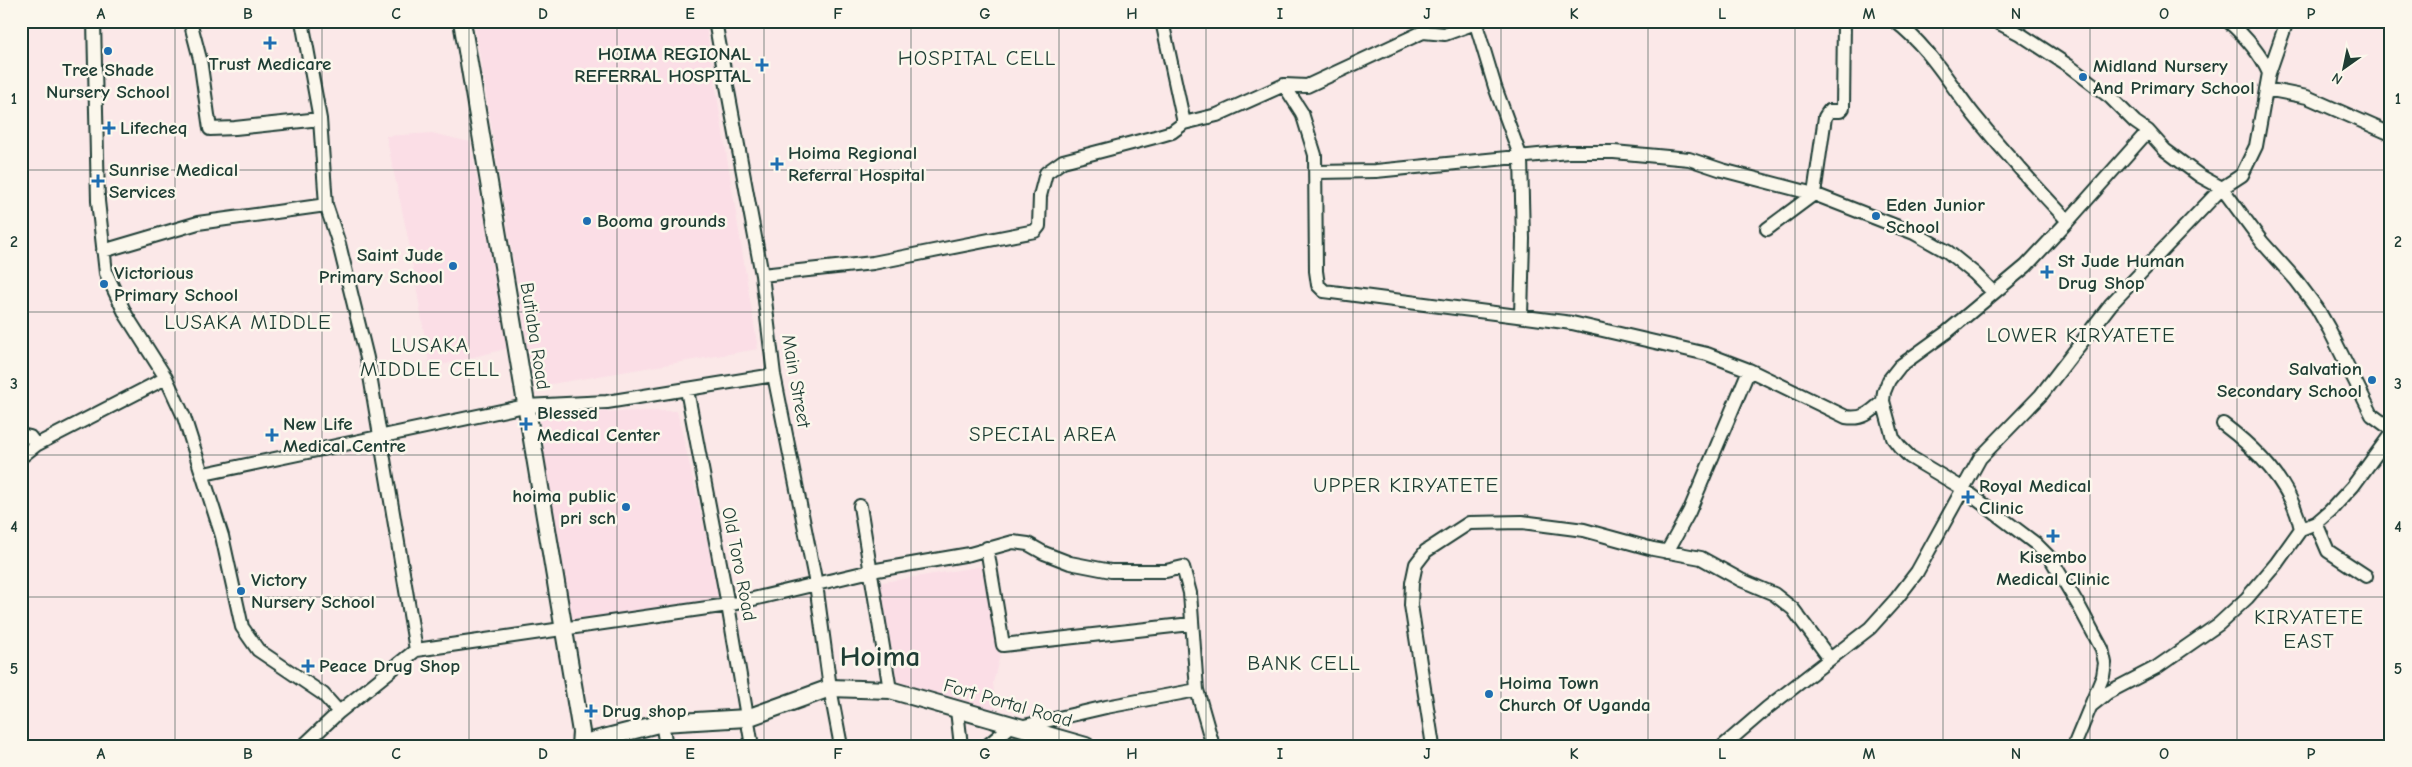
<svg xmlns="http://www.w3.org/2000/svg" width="2412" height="767" font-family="'Comic Neue',sans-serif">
<rect width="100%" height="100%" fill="#fbe8e8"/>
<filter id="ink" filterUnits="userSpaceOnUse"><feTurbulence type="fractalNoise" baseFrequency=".02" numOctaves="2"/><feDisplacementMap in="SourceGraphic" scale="10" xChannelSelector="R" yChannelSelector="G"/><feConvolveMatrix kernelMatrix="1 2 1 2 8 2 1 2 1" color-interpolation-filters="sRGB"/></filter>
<g filter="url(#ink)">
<path fill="#fbdee6" d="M474,21H705L758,349L534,387Z
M432,133L470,142L509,348L430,368L408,238L386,136Z
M677,411L722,602L568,626L539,412Z
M984,566L1000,655L993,683L997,722L897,688L877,583Z"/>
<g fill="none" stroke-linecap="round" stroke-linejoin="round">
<g stroke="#1f3d34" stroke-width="16">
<path id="minor" d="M94,21L98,201L106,273L126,315L166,378L184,417L222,536L242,627L258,650L323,694L339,712
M190,21L200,59L210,129L235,128L320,119
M302,21L320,119L326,205L339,244L367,358L416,650
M715,21L762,275L774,375L816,584L830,688L841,746
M1162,21L1184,123
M1895,21C1928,46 1949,83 1974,115C2004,152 2036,187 2068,221
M1995,21L2020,34L2069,66L2111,98L2135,122L2148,131L2165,150L2200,176L2222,188L2262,242L2296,280L2317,308L2329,329L2372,415L2391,429
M2228,21C2245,36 2260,53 2269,73
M1476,24L1495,87L1521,158L1523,239L1521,316
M1284,85L1302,113L1315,155L1316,271L1318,285L1324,291L1572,323L1707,354L1749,370L1846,417C1863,420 1871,412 1883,401
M2266,89L2307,97L2391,134
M1317,172L1376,171L1568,152H1614L1689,159L1722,170L1814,194L1914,233L1948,252L1974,273L1992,291
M1767,229L1814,194L1825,117L1829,111H1840L1843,108L1844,21
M103,251L198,223L326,205
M762,275L873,263L1035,231L1039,226L1040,196L1046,173L1063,161L1155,137L1172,132L1184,123L1217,115L1284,85L1307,86L1423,32L1445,34L1481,21
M687,390L728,605L752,746
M2223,424C2259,451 2292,485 2301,529
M21,435L30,437L36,445
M21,457L36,445L166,378
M204,474L525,406L607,402L774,375
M860,506L890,690
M2316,523L2328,551L2366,576
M987,548L1003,645L1191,624
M1667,552L1689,512L1749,370
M2092,705L2107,693L2157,667L2219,624L2247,598L2276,564L2301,529L2316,523L2330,511L2353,486L2391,434
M957,710L961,746
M662,723L666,746
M1024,726L1106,707L1197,690
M303,746L339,712L416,650L728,605L871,571L970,554L1013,542L1028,544L1044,553L1070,563L1111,571H1166L1183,567L1190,593L1197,690L1213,746
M987,746L1011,726
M1433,746L1411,605L1412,583L1416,564L1426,551L1469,523L1522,522L1584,530L1653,549L1701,558L1741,580L1774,594L1793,609L1830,659
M1723,746L1767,708L1870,628L1897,598L1917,572L1980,458L2041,395L2111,304L2222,188L2242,175L2256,146L2269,73L2287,21
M2074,746L2103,676L2105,663L2102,649L2080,608L2051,559L2036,544L1962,488L1910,457L1900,447L1893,438L1883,401L1884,392L1889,380L1900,366L1947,332L2026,266L2068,221L2148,131"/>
</g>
<g stroke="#1f3d34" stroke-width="20">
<path id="major" d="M462,21L581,732L580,746
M580,744L662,723L747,718L830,688L890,690L1086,746"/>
</g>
<use href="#minor" stroke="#fbf7ec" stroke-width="12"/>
<use href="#major" stroke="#fbf7ec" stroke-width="16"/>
</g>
</g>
<path fill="none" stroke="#1f3d34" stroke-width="1" stroke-opacity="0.55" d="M175,21V746M322,21V746M469,21V746M617,21V746M764,21V746M911,21V746M1059,21V746M1206,21V746M1353,21V746M1501,21V746M1648,21V746M1795,21V746M1943,21V746M2090,21V746M2237,21V746M21,170H2391M21,312H2391M21,455H2391M21,597H2391"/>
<g fill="#1f6fb2" stroke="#fbf7ec" stroke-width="2">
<path d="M267.5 35.5h5v5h5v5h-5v5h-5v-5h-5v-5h5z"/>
<circle cx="108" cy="51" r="5"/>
<path d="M759.5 57.5h5v5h5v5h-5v5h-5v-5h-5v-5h5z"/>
<circle cx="2083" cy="77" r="5"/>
<path d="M106.5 120.5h5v5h5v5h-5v5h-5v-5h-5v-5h5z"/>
<path d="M774.5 156.5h5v5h5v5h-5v5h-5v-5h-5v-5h5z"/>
<path d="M95.5 173.5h5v5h5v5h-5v5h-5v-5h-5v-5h5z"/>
<circle cx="1876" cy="216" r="5"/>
<circle cx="587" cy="221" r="5"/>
<circle cx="453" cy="266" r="5"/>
<path d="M2044.5 264.5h5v5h5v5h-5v5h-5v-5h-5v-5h5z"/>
<circle cx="104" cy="284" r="5"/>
<circle cx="2372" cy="380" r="5"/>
<path d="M523.5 416.5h5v5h5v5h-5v5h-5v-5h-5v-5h5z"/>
<path d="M269.5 427.5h5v5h5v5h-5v5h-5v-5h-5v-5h5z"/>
<path d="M1965.5 489.5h5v5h5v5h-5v5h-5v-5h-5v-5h5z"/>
<circle cx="626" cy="507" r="5"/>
<path d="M2050.5 528.5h5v5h5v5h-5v5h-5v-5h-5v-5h5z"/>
<circle cx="241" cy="591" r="5"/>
<path d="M305.5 658.5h5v5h5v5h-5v5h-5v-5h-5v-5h5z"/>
<circle cx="1489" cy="694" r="5"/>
<path d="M588.5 703.5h5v5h5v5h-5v5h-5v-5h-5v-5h5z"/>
</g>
<g text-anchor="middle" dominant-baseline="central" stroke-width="5" stroke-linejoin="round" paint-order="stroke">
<g font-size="19" font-weight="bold" fill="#1f3d34" stroke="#fbf7ec" text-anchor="start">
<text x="751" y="54" text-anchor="end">HOIMA REGIONAL<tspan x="751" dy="22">REFERRAL HOSPITAL</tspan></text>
<text x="270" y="64" text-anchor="middle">Trust Medicare</text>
<text x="2093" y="66">Midland Nursery<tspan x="2093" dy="22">And Primary School</tspan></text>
<text x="108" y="70" text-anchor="middle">Tree Shade<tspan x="108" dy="22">Nursery School</tspan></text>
<text x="120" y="128">Lifecheq</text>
<text x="788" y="153">Hoima Regional<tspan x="788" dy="22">Referral Hospital</tspan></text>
<text x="109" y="170">Sunrise Medical<tspan x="109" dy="22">Services</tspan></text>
<text x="1886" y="205">Eden Junior<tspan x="1886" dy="22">School</tspan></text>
<text x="597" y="221">Booma grounds</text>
<text x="443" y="255" text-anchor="end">Saint Jude<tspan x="443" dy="22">Primary School</tspan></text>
<text x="2058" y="261">St Jude Human<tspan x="2058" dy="22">Drug Shop</tspan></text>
<text x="114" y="273">Victorious<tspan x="114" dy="22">Primary School</tspan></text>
<text x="2362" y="369" text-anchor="end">Salvation<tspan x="2362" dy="22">Secondary School</tspan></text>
<text x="537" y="413">Blessed<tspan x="537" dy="22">Medical Center</tspan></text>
<text x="283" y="424">New Life<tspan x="283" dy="22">Medical Centre</tspan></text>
<text x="1979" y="486">Royal Medical<tspan x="1979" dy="22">Clinic</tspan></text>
<text x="616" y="496" text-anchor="end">hoima public<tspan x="616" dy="22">pri sch</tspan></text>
<text x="2053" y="557" text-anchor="middle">Kisembo<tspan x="2053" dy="22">Medical Clinic</tspan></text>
<text x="251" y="580">Victory<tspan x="251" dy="22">Nursery School</tspan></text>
<text x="319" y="666">Peace Drug Shop</text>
<text x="1499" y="683">Hoima Town<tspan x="1499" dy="22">Church Of Uganda</tspan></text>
<text x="602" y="711">Drug shop</text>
</g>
<g font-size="19" fill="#1f3d34" stroke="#fbf7ec">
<text transform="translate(535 336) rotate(81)">Butiaba Road</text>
<text transform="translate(796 381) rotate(80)">Main Street</text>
<text transform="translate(739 564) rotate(79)">Old Toro Road</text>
<text transform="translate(1008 703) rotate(16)">Fort Portal Road</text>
</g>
<g font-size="21" letter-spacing="1" fill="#1f3d34" stroke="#fbf7ec">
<text x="977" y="58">HOSPITAL CELL</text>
<text x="248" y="322">LUSAKA MIDDLE</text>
<text x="2081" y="335">LOWER KIRYATETE</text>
<text x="430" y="345">LUSAKA<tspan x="430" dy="24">MIDDLE CELL</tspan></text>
<text x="1043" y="434">SPECIAL AREA</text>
<text x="1406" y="485">UPPER KIRYATETE</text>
<text x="2309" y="617">KIRYATETE<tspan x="2309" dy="24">EAST</tspan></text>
<text x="1304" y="663">BANK CELL</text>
</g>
<g font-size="29" font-weight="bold" fill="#1f3d34" stroke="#fbf7ec">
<text x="880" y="656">Hoima</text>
</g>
</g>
<rect width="2412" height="767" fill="none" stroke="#fbf7ec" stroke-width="55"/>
<g transform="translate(2344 68) rotate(213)" stroke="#fbf7ec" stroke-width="4" paint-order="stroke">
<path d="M0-4L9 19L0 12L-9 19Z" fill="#1f3d34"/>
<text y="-8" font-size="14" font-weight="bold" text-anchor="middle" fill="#1f3d34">N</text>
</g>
<rect x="28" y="28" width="2356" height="712" fill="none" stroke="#1f3d34" stroke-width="2"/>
<g font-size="16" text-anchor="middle" font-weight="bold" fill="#1f3d34">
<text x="101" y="19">A</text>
<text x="248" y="19">B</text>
<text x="396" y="19">C</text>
<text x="543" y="19">D</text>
<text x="690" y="19">E</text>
<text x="838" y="19">F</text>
<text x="985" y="19">G</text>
<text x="1132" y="19">H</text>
<text x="1280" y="19">I</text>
<text x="1427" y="19">J</text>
<text x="1574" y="19">K</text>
<text x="1722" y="19">L</text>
<text x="1869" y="19">M</text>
<text x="2016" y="19">N</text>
<text x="2164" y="19">O</text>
<text x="2311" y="19">P</text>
<text x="14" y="104">1</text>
<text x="2398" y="104">1</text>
<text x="14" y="247">2</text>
<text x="2398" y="247">2</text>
<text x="14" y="389">3</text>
<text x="2398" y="389">3</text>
<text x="14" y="532">4</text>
<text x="2398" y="532">4</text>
<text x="14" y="674">5</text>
<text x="2398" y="674">5</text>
<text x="101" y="759">A</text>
<text x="248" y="759">B</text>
<text x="396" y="759">C</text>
<text x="543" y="759">D</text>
<text x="690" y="759">E</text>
<text x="838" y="759">F</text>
<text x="985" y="759">G</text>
<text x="1132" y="759">H</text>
<text x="1280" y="759">I</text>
<text x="1427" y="759">J</text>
<text x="1574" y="759">K</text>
<text x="1722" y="759">L</text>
<text x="1869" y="759">M</text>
<text x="2016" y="759">N</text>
<text x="2164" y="759">O</text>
<text x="2311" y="759">P</text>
</g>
</svg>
